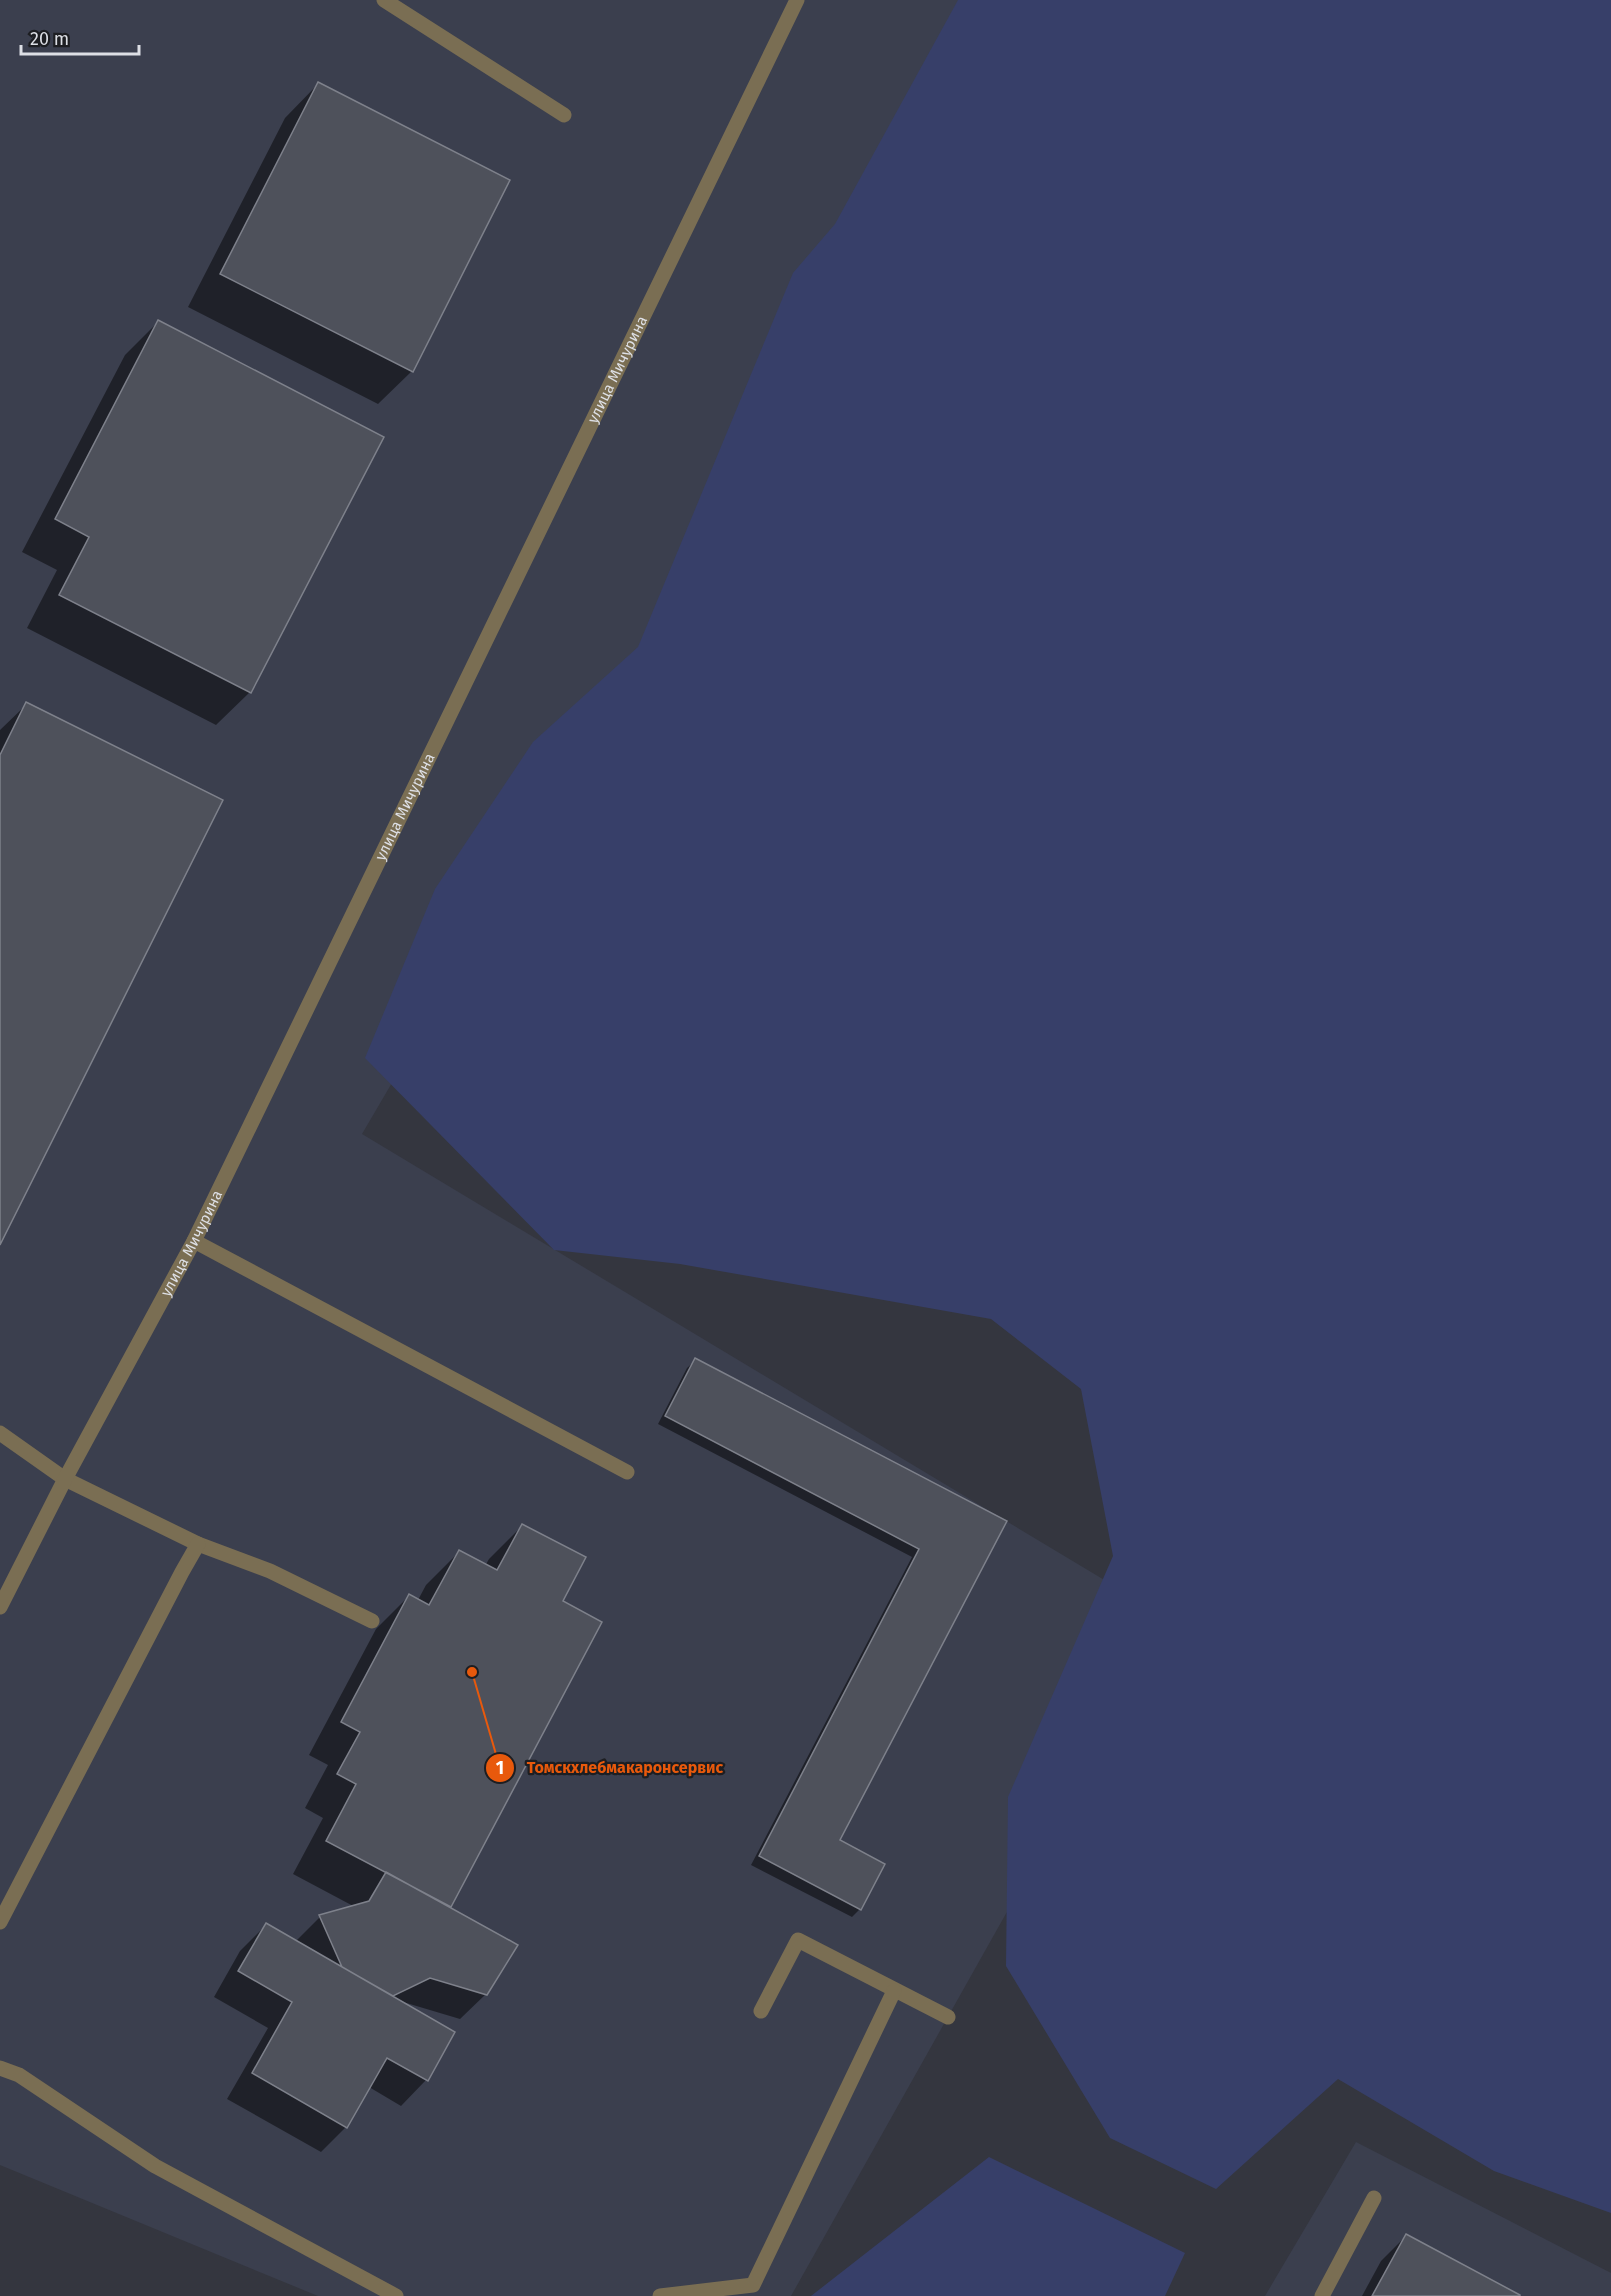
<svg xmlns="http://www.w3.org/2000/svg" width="1611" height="2296" font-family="'Fira Sans',sans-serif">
<rect width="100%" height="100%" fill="#34363f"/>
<path fill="#3b3f4e" d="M0,0H1027L362,1134L1171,1620L791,2296H318L0,2165Z
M1356,2142L1611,2273V2296H1265Z"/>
<path fill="#373f69" d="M958,0H1611V2213L1494,2171L1338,2079L1216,2189L1110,2138L1006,1966L1008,1797L1113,1556L1081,1389L991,1319L680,1264L554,1250L365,1058L435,889L533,742L638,647L793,273L835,224Z
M989,2157L1185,2253L1165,2296H811Z"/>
<path fill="#0007" d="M318,84L412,371L378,404L188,307L285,118Z
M158,322L250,692L216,725L27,628L57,570L22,552L125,355Z
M27,704L0,1242V730Z
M696,1360L1005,1521L838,1841L860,1909L852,1917L751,1865L912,1557L658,1424L687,1368Z
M522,1526L561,1602L448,1908L486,1994L460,2019L403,2002L453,2033L426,2080L401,2106L369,2087L346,2127L321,2152L227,2099L268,2028L214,1997L240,1951L266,1925L295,1942L320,1917L355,1907L293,1874L323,1818L305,1808L328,1765L309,1755L376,1629L409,1596L418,1600L426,1585L459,1552L485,1566L489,1559Z
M1406,2236L1518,2296H1362L1381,2261Z"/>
<path fill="#4e515b" stroke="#7e818b" stroke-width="1.5" d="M318,82L510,180L413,372L220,274Z
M158,320L384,437L251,693L59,595L89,537L55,519Z
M26,702L223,800L0,1245V755Z
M695,1358L1007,1521L840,1840L885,1864L861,1910L759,1856L919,1549L665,1416Z
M522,1524L586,1557L563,1601L602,1622L451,1907L326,1841L356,1784L337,1774L360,1732L341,1722L409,1594L429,1605L459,1550L497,1570Z
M386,1872L518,1945L487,1995L430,1978L393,1996L342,1967L319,1915L369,1901Z
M266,1923L455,2032L428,2081L387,2058L347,2128L252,2073L292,2002L238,1971Z
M1406,2234L1520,2295V2296H1372Z"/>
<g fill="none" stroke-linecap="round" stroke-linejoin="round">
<g stroke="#7a6e53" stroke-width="15">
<path d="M384,0L564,115"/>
<path d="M194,1241L627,1472"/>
<path d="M0,1433L65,1479L198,1544L270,1571L372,1621"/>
<path id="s1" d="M0,1607L65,1479L194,1241L797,0"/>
<path d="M0,1922L182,1572L198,1544"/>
<path d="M761,2011L798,1940L948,2017"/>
<path d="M0,2068L19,2075L155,2166L396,2296"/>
<path d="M660,2296L753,2285L894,1991"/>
<path d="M1322,2296L1374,2198"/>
</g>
</g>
<g text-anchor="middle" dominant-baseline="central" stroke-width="4.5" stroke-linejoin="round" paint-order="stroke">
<g font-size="15" fill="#dddfe5" stroke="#1d1e22">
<text stroke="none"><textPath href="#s1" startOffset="1383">улица Мичурина</textPath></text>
<text stroke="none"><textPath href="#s1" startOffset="897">улица Мичурина</textPath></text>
<text stroke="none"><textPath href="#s1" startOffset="411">улица Мичурина</textPath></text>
</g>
</g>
<path fill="none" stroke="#e8590c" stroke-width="2" d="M472 1672L500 1768"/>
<g fill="#e8590c" stroke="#1d1e22" stroke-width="2">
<circle cx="472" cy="1672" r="6"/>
<circle cx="500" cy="1768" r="15"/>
</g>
<g font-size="18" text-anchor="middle" font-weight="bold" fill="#fff">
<text x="500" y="1774">1</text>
</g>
<g font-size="16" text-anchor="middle" font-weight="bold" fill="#e8590c" stroke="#1d1e22" stroke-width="4.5" stroke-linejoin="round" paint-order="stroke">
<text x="625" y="1773">Томскхлебмакаронсервис</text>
</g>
<path d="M21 45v9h118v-9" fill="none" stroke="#dddfe5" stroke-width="3"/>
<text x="30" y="45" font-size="18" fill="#dddfe5" stroke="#1d1e22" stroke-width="4.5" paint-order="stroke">20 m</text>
</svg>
